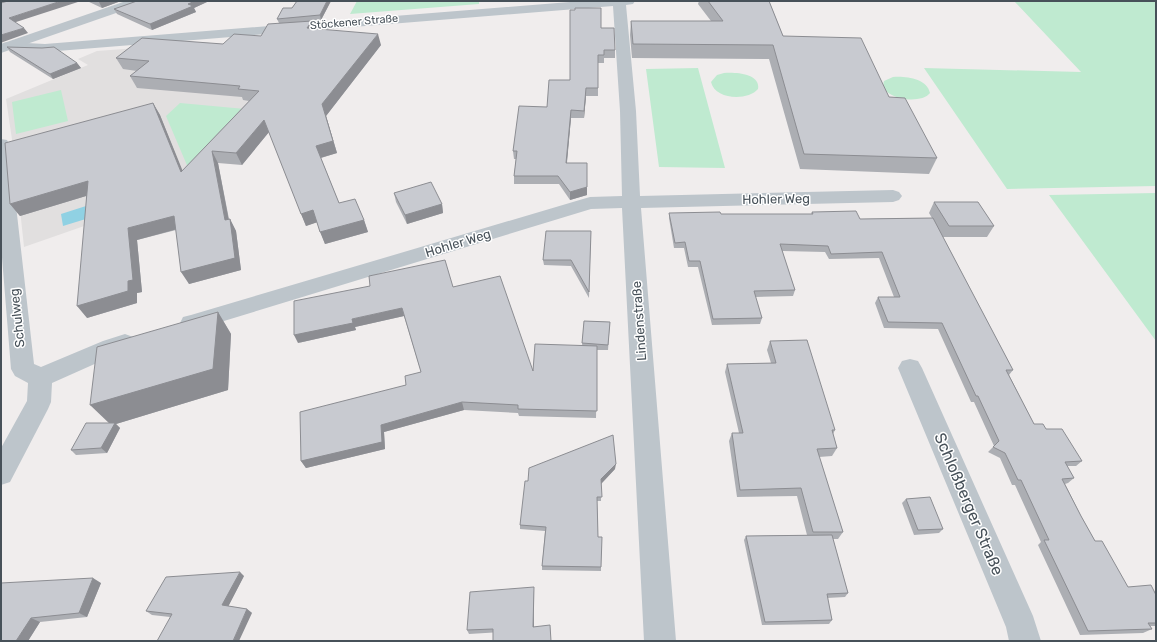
<svg xmlns="http://www.w3.org/2000/svg" width="1157" height="642" font-family="Rubik,sans-serif">
<rect width="100%" height="100%" fill="#f0eded"/>
<path fill="#e1dfdf" d="M151,47L311,51L176,194L24,247L14,153L6,99L88,65L78,59L97,51Z"/>
<path fill="#bfead0" d="M357,1H479V4L350,14Z
M1014,1H1156V186L1007,189L924,68L1081,72Z
M698,68L725,168L659,167L646,69Z
M724,73C734,72 761,73 758,89C748,101 715,100 711,82L717,75Z
M893,77C905,76 927,78 930,93C920,106 878,98 884,81Z
M61,90L68,121L16,134L12,102Z
M180,103L245,109L189,170L166,116Z
M1156,193V341L1049,195Z"/>
<path fill="#90d1e3" d="M111,198L115,210L63,226L61,214Z"/>
<g fill="none" stroke-linecap="round" stroke-linejoin="round">
<path fill="#bdc5cb" fill-rule="evenodd" d="M582,1H635L633,4L626,5L636,111L640,196L893,190L899,192L902,196L899,200L893,202L641,208L676,641H644L622,208L591,209L191,331L183,329L180,323L183,317L191,315L583,199L590,197L622,196L620,111L613,6L45,52L8,50L3,49L1,46L3,43L8,42L45,44Z
M1,139L7,140L9,144L34,364L41,367L103,341L125,334L133,337L136,343L133,349L117,354L52,383L51,402L48,409L10,482L1,485V448L27,401L28,383L15,376L11,369L1,245Z
M910,359L918,361L922,368L1033,616L1041,641H1009L1006,627L898,368L902,361Z"/>
<path fill="#bdc5cb" fill-rule="evenodd" d="M126,1H144L142,4L1,53V44Z"/>
</g>
<path fill="#acaeb3" d="M87,1H121L102,8Z
M137,1H207V2L194,8L196,12L152,30L117,14L114,9Z
M297,1H331L321,20L312,21L314,29L381,45L326,116L337,153L321,158L339,203L364,220L368,232L325,244L317,222L306,226L269,132L242,165L218,163L229,219H230L236,231L241,270L189,284L176,230L137,240L142,292L137,293V303L87,318L86,196L20,216L10,204L153,103L160,115L182,171L249,101L243,100L242,97L137,88L130,76L137,71L123,69L116,58L223,44L261,36L279,23L277,19L292,8Z
M699,1H769L783,36L889,97L937,158L929,174L800,169L769,59L632,58L630,35L631,21H711L698,4Z
M601,28L615,50V58H604V63H598V96H586L584,118H571L567,163L587,195L570,200L559,184H514V176L516,159H514L513,151L547,107L570,80Z
M7,47L42,48L77,63L81,68L53,79L10,52Z
M394,193L442,204L443,213L407,224L396,202Z
M934,202L994,226L987,237H943L1013,370L1009,375L1034,424L1046,429L1082,461L1076,466H1067L1074,478L1068,483L1065,484L1081,516L1095,541L1128,587L1156,595V626H1150L1152,629L1143,633L1080,635L1038,545L1041,542L1015,485H1012L1000,458L988,452L994,446L974,402H971L938,329L884,328L875,303L878,297H894L879,258L829,259L825,252L782,251L795,290L793,296L755,297L762,318L760,324L712,325L698,267H688L684,248H674L669,218V213L721,214H811L812,212L860,219L932,218L929,213Z
M591,231L589,298L571,266L544,265L543,260Z
M453,287L533,371L582,346L584,321L610,322L608,350H597L596,418L519,416L518,413L464,410L384,432L385,449L306,468L301,461L406,385L421,372L404,316L355,327L356,330L298,343Z
M218,312L231,334L228,390L116,424L120,428L107,453L76,455L71,450L109,423Z
M770,341L835,430L833,434L837,448L832,456L819,457L843,532L838,539H833L848,593L845,597L827,598L832,620L829,624L762,625L744,540L746,536L807,535L797,496L737,497L729,441L732,433H739L725,372L727,364L771,363L767,350Z
M615,469L601,484V501H597L598,537L601,567V571L542,570V566L545,531L520,529V525L528,481Z
M906,499L943,529L939,533L914,535L902,503Z
M244,576L228,606L247,609L252,613L170,617L152,615L146,611Z
M1,583H101L87,617L40,622L28,641H1Z
M534,591V627L551,629L469,634L467,630Z"/>
<path fill="#8c8d92" d="M61,1H81L13,23L9,18Z
M103,1H121L102,8L99,2Z
M195,1H207V2L194,8L196,12L152,30L150,24L188,4Z
M327,1H331L321,20L320,15Z
M312,21L315,32L307,28Z
M24,28L28,33L3,42L1,43V35Z
M378,34L381,45L326,116L337,153L320,158L316,146L322,104Z
M77,63L81,68L53,79L50,74Z
M586,88V96L584,118V111Z
M153,103L160,115L188,184L181,172Z
M571,110V118L566,171V163Z
M264,120L269,132L242,165L236,153Z
M212,151L218,163L231,232L225,220Z
M88,181L96,193L20,216L10,204Z
M587,187V195L570,200V192Z
M442,204L443,213L407,224L405,215Z
M313,210L318,222L306,226L301,214Z
M174,216L181,228L137,240L142,292L137,293V303L87,318L77,306L128,228Z
M230,219L236,231L241,270L189,284L181,272Z
M364,220L368,232L325,244L320,232Z
M402,308L404,316L355,327L356,330L298,343L294,335L352,319Z
M218,312L231,334L228,390L116,424L120,428L107,453L101,448L111,425L90,405Z
M462,402L464,410L384,432L385,449L306,468L301,461L381,425Z
M616,464L615,469L601,484V479Z
M240,572L244,576L227,609L222,605Z
M93,578L101,583L87,617L79,613Z
M534,587V630L533,627Z
M247,609L252,613L239,641H233Z
M31,618L40,622L28,641H16Z"/>
<path fill="#c8cad0" stroke="#8c8d92" d="M8,1H61L9,18L24,28L1,35V3Z
M137,1H195L188,4L193,6L150,24L114,9Z
M297,1H327L320,15L277,19L283,8H292Z
M708,1H769L783,36L861,38L889,97L905,98L937,158L804,154L773,45L633,44L631,21H723Z
M575,8H601V28H614L615,50H604V55H598V88H586L584,111L571,110L566,163H587V187L570,192L558,176H514L517,151H513L519,106L547,107L549,80H570V10H575Z
M312,21L307,28L378,34L322,104L333,141L316,146L339,203L355,199L364,220L320,232L313,210L301,214L264,120L236,153L212,151L225,220L230,219L235,258L181,272L174,216L128,228L133,280L128,281V291L77,306L88,181L10,204L5,143L153,103L181,172L259,91L238,89L240,86L130,76L149,61L116,58L142,38L223,44L234,34L261,36L268,24Z
M7,47L42,48L54,47L77,63L50,74Z
M431,182L442,204L405,215L394,193Z
M934,202H978L994,226H949Z
M856,211L860,219L933,218L1013,370H1006L1034,424H1043L1046,429H1062L1082,461L1065,462L1074,478L1062,479L1081,516L1095,541H1102L1128,587L1151,585L1156,595V623H1148L1152,629L1088,631L1044,540H1049L1021,480H1018L1005,453L993,447L999,441L978,396H976L942,323L888,322L878,297H900L882,252L831,254L828,246L780,244L795,290L754,291L762,318L713,319L700,261H689L685,242L675,243L669,213L720,212L721,214H813L812,212Z
M546,231H591L589,292L571,260H543Z
M445,260L453,287L500,276L533,371L535,344L597,346V411L518,409V405L462,402L381,425L382,442L301,461L300,412L406,385L405,376L421,372L402,308L352,319L353,323L294,335V301L370,286L369,276Z
M218,312L213,369L90,405L97,347Z
M584,321L610,322L608,345L582,343Z
M807,340L835,430H832L837,448L817,449L843,532H813L801,488L740,490L732,433H743L727,364L776,363L770,341Z
M86,423H115L101,448L71,450Z
M613,435L616,464L601,479L602,497H597L598,537H602L601,567L542,566L546,527L520,525L525,481H528L529,468Z
M930,497L943,529L918,530L906,499Z
M832,535L848,593L827,594L832,620L765,622L746,536Z
M240,572L222,605L247,609L233,641H157L172,614L146,611L166,577Z
M93,578L79,613L31,618L16,641H1V583Z
M534,587L533,627L550,625L551,641H493V629L467,630L470,592Z"/>
<g text-anchor="middle" dominant-baseline="central" stroke-width="3" stroke-linejoin="round" paint-order="stroke">
<g font-size="11" fill="#475159" stroke="#fff">
<text transform="translate(354 22) rotate(-5)">Stöckener Straße</text>
</g>
<g font-size="13" fill="#475159" stroke="#fff">
<text transform="translate(776 199) rotate(-1)">Hohler Weg</text>
<text transform="translate(458 243) rotate(-17)">Hohler Weg</text>
<text transform="translate(17 318) rotate(-96)">Schulweg</text>
<text transform="translate(639 321) rotate(-94)">Lindenstraße</text>
</g>
<g font-size="16" fill="#475159" stroke="#fff">
<text transform="translate(969 504) rotate(67)">Schloßberger Straße</text>
</g>
</g>
<rect width="1157" height="642" fill="none" stroke="#475159" stroke-width="4"/>
</svg>
